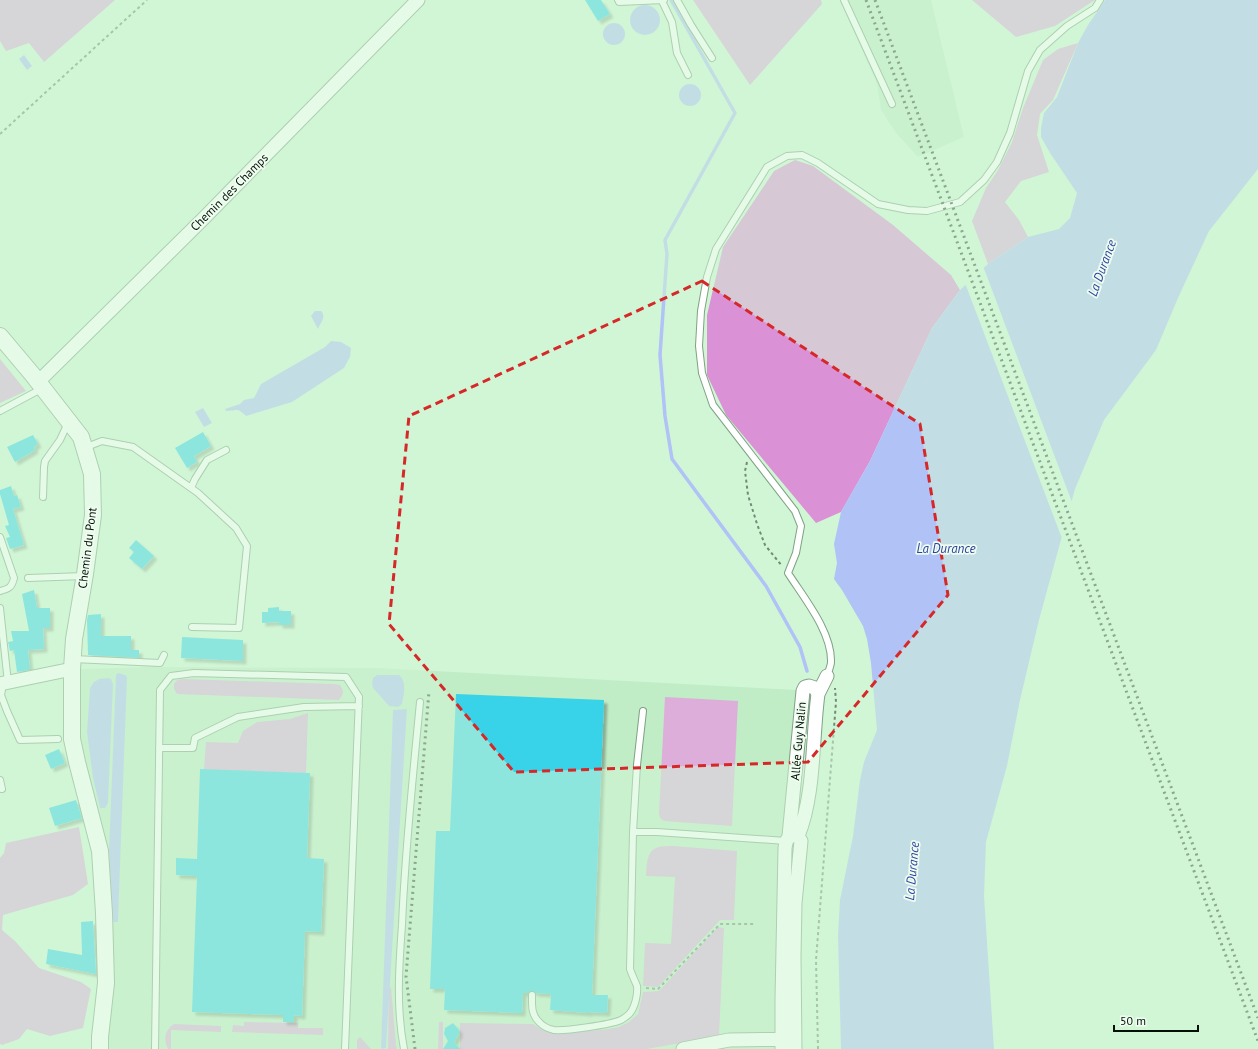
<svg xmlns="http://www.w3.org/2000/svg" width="1258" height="1049" font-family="'PT Sans',sans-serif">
<defs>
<filter id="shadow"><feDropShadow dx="3.5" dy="3.5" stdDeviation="1" flood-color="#0004"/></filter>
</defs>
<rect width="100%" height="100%" fill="#d1f6d6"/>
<path fill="#c0ecc6" d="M840,0H931L964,137L918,157L896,133L881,110L877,84Z
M144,667L378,668L796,690L777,916L785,1049H107L111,989L78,743L81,669Z"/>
<path fill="#dcaed9" d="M0,0H115L44,62L29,43L6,51L0,41Z
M693,0H821L822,4L750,85Z
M972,0H1095L1055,26L1016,37Z
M1078,43L1053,100L1040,114L1037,135L1049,172L1021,181L1005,202L1019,220L1028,237L988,264L972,221L986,188L998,170L1012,142L1023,108L1043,60L1058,49Z
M0,359L26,391L0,403Z
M183,679L334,684L340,685C344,691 344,694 339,700L177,694L174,689V684L177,680Z
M665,697L738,701L732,826L664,821L660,818L659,813Z
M308,713L306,773L204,770L206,742L238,743L243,731L257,722L290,719Z
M79,827L88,884L73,895L3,915L2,930L15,941L39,968L81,982L91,989L83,1028L50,1036L27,1029L19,1039L2,1045L0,1044V858L4,853L6,843Z
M673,846L737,851L734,920H720L658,987L643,986L645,943L671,944L675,877L646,876C647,865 646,850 659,847C663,846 668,846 673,846Z
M718,927L724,928L719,1036L647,1049H460V1023L533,1024L544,1031L557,1032L602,1030L619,1027L629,1022L638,1014L643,992L659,991Z
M391,987L396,1045L397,1049H387L388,1048L389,988Z
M244,1022L298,1023V1028H323V1035L232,1032L233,1025L244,1026Z
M439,1022H443V1049H438Z
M174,1024L221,1026V1032L171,1030V1049H168C163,1039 165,1030 174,1024Z
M360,1037L371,1049H357V1040Z"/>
<path fill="#db91d6" d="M795,160L813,166L893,225L951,275L960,290L932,328L870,461L841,512L816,523L726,415L707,375V315L723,247L774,171Z"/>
<path fill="#b0c2f6" d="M1105,0H1258V169L1209,231L1178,298L1156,350L1104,420L1075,489L1039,620L1020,700L1007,766L986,842L984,896L994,1049H841L838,936L840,900L853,836L860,780L864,762L877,730L871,663L867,639L863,626L842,590L834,579L837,563L834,544L841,512L870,461L932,328L960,290L988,264L1028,237L1059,229L1070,218L1077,193L1050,153L1041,137V128L1044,113L1057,97L1078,43L1088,25Z
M630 20a15 15 0 1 1 30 0a15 15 0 1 1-30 0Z
M603 34a11 11 0 1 1 22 0a11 11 0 1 1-22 0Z
M24,55L32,66L27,70L19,59Z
M679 95a11 11 0 1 1 22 0a11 11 0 1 1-22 0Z
M315,311H321C327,317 320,323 318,329L311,316Z
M331,341L341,342L351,348L350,357L344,368L292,402L246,416C236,407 238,411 226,411L225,409L240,404L244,400L254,398L261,384L325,347Z
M203,408L212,423L204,427L195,412Z
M118,673L125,675L127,677L118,922H114L113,920L109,851L116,675Z
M377,675H399C407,682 404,694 402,704L398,707L389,706L373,688L372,684L373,678Z
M108,678L111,679L113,684L108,803L105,808H100L93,778L87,732L90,688L94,682L99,679Z
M407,709L386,1048L382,1049L381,1048L393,710Z"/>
<path fill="#d1f6d6" d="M983,266L1073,505L1063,541L965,283Z"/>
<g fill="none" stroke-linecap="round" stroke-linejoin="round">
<path stroke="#b0c2f6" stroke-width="3.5" d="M671,0L735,113L665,240L667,254L660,355L665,416L672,459L766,586L800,647L807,671"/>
</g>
<path fill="#38d3e9" filter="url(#shadow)" d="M585,0H601L610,14L598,21Z
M203,432L211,446L194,456L197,462L187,468L175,448Z
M33,435L38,444L34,447L35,450L15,462L7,447Z
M11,486L14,496L17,495L21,507L13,509L24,545L10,549L6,538L10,537L5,526L9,525L0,494V490Z
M136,540L154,556L142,569L129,558L134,552L129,548Z
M34,590L37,608H50V628H43L44,649L28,650L30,670L17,672L14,650L10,651L8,642L13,641L11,631H29L22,594Z
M279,607V611H291V625H279V622L262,623V612H268V608Z
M101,614V636H131V650H139V658L88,655L87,620L88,615Z
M182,637L243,640V661L181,658Z
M456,694L604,700L592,995H608L607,1013L589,1012V1013L550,1010L551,994L536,993L532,991L528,993H523L522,1013L444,1010L445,989H430L436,831H450Z
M59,749L65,763L51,769L45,755Z
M200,769L310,773L307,858L324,859L321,932L305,931L302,1016L294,1015V1022H283V1015L192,1012L197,876L176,875V858L197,859Z
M76,800L82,818L55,826L49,808Z
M93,921L96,974L46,964L48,949L82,955L81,922Z
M453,1023L459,1030V1034L454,1042L460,1049H443L448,1041L444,1034L445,1028Z"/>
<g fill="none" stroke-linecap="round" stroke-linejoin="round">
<g stroke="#7fa284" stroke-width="8">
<path id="service" d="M618,0L619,2L664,0
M677,0L691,25L712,58
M844,0L892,104
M662,1L672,22L677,53L688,75
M0,411L43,388
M84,448L102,441L133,447L198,493L236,528L247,546L239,628L192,627
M191,488L195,479L207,460L226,450
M43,497L44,467L45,461L60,440L68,423
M0,537L14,578C12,587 9,589 0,591
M28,578L84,576
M0,608L8,683
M73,659L160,663L164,655
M827,676C828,672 831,666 831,662C832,632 804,598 788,573L796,553L801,526L795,511L713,405L702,373L699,346L701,311L707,277L716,249L767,167L787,156L802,155L818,163L878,204L908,210L927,211L960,202L984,180L997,162L1010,133L1028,71L1040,50L1067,26L1095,8L1100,0
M3,684L1,695L7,711L20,740L58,739
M159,748H193L195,738L238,717L304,707L359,706
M0,780L2,789
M633,832L637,765L643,711
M532,995C532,1006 531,1015 540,1023C543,1026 549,1029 554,1030C566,1031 609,1025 621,1020C624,1018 628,1016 630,1013C635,1007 638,994 637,986C635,981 632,975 630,969L633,832H657L786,841
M155,1049L160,690L171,676L194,673L346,677L359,697L345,1049
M404,1049C396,1008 399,966 402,925C405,850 413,776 420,702"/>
</g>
<g stroke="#7fa284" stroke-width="15">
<path id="minor" d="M38,382L203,219L418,0
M0,684L72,669
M818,694L827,676
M789,836L803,691L805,687L809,686L815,688L818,694C812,739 815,794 798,836
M683,1049L729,1040L791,1039
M782,1049V999L785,848C786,841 787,837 794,835L798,836L801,841L795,903L794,956L795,1049"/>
</g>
<g stroke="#7fa284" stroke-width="18">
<path id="tertiary" d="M0,336L32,374L81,437L92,474L93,515L85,574L74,639L72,669V739L77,762L100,851L104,913L106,983L100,1037V1049"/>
</g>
<path stroke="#718b75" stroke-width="2" stroke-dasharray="3 3" stroke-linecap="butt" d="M0,134L147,0
M747,462L745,471L748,495L757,524L765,545L782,566
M646,988L658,989L720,924H754
M818,1049L816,960L836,702L835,688"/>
<use href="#service" stroke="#fff" stroke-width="6"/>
<use href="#minor" stroke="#fff" stroke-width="13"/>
<use href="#tertiary" stroke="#fff" stroke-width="16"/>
<path stroke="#354738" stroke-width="3" stroke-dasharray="2 4" stroke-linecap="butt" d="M866,0L1258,1041
M875,0L1258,1018
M415,1049L406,976L429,691"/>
</g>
<path d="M0 0H1258V1049H0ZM702,281L920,424L948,595L808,762L514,772L389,624L409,416Z" fill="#d1f6d6" fill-opacity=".55" fill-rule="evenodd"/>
<path fill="none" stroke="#d62828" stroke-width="3" stroke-dasharray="8 5" stroke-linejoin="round" d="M702,281L920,424L948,595L808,762L514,772L389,624L409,416Z"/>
<g text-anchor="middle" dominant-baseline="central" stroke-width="3.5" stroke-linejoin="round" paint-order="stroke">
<g font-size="12" fill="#041006" stroke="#eefdf0">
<text transform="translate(229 192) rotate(-45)">Chemin des Champs</text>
<text transform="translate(87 548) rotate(-83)">Chemin du Pont</text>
<text transform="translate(798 741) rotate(-85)">Allée Guy Nalin</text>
</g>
<g font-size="13" font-style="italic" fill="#2d43a2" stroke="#eefdf0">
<text transform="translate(1102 268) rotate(-70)">La Durance</text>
<text x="946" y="548">La Durance</text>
<text transform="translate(912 871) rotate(-85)">La Durance</text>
</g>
</g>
<path d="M1114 1025v6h84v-6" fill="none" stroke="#041006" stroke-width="2"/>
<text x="1120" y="1025" font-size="12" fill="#041006" stroke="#eefdf0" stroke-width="3" paint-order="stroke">50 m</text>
</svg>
